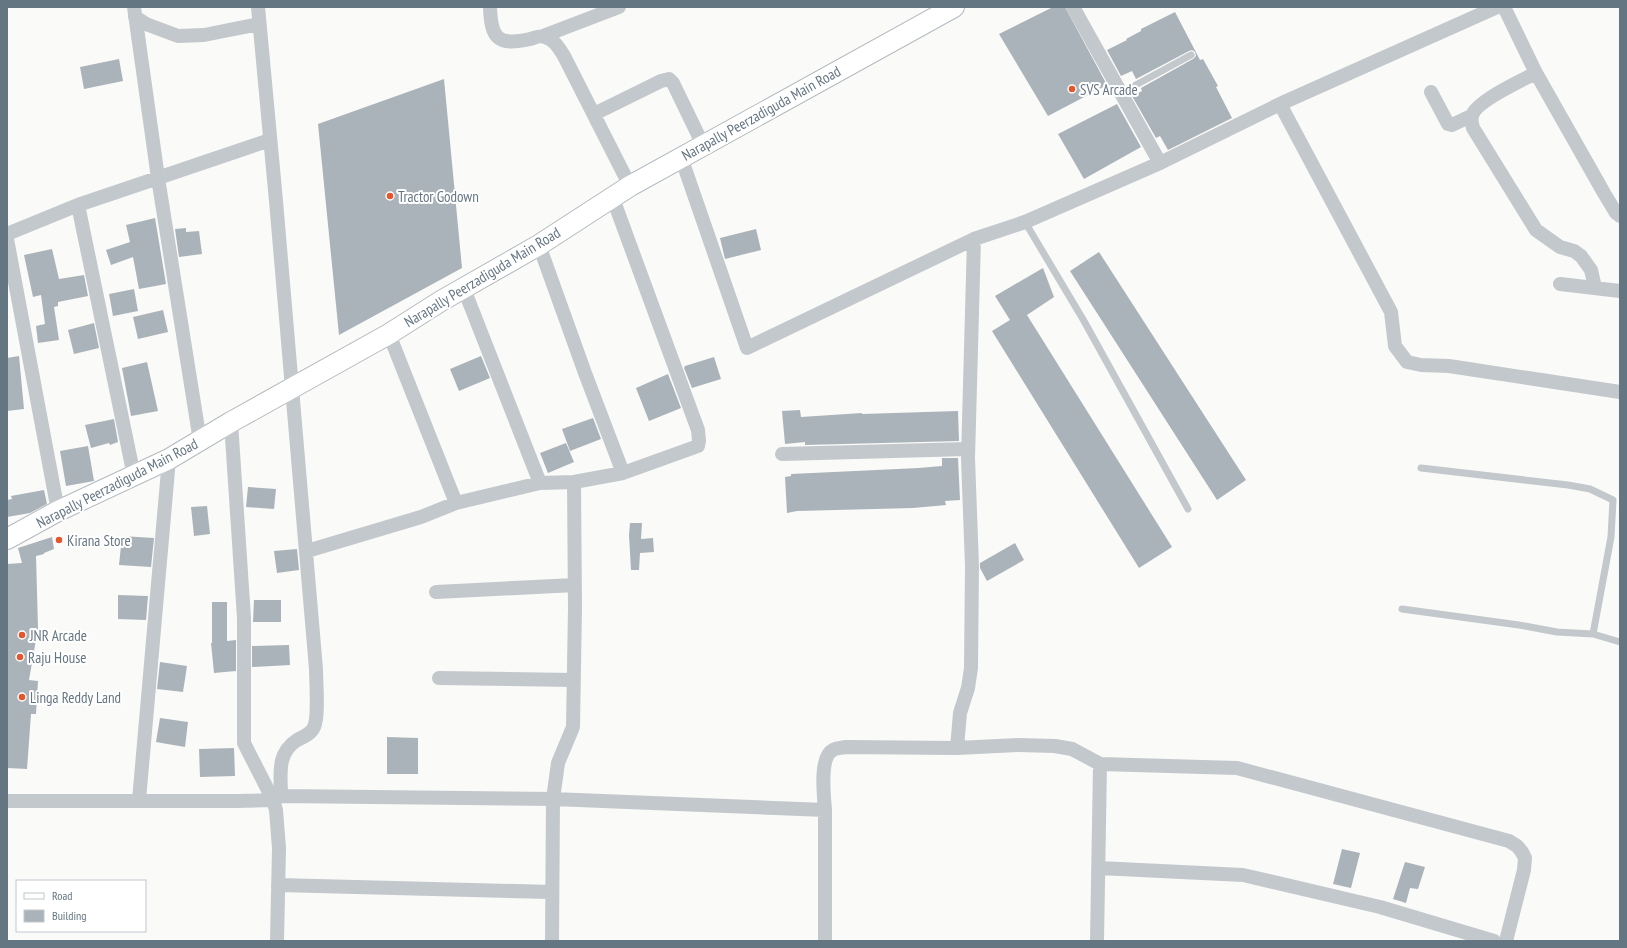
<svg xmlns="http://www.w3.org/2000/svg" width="1627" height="948" font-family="'PT Sans Narrow',sans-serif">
<rect width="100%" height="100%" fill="#fafaf8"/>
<path fill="#aab3b9" d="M1053,7H1065L1107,85L1048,116L999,34Z
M1175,12L1200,60L1203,59L1218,86L1216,87L1232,118L1168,150L1160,136L1156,138L1132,96L1142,91L1141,88L1193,59L1196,56L1195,52L1192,50L1189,51L1136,79L1132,71L1121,76L1107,50L1127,40L1126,39L1141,31V29Z
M119,59L123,81L84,89L80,67Z
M444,79L462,268L339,335L318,124Z
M1117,104L1141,147L1084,179L1058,134Z
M155,218L166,284L139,289L133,257L111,265L106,250L130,242L126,225Z
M186,228V232L199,231L202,254L179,257L175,229Z
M756,229L761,250L725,259L720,238Z
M52,249L59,279L84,275L88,296L58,302V306L54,307L59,340L38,343L36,326L45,324L41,295L33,297L24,255Z
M1099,252L1246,480L1217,500L1070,271Z
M1043,268L1054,297L1027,315L1172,547L1139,568L992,331L1010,320L995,296Z
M134,289L138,311L113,316L109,294Z
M163,310L168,332L138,339L133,317Z
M94,323L99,348L74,354L68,330Z
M19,356L24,409L7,411V358Z
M481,356L490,378L459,391L450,369Z
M714,357L721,379L692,388L684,368L685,366Z
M147,362L158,411L131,416L122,368Z
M668,374L681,408L649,421L636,388Z
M800,410L801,417L862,413V414L958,411L959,441L805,445V442L785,444L782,411Z
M593,418L601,439L570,451L562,429Z
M114,419L118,442L110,445L109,443L91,448L85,425Z
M566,443L574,462L548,473L540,453Z
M88,446L94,481L66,486L60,451Z
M942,458H958L960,500L945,501L946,505L913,508L797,511L787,513L785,477L791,476V474L919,468L942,466Z
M248,487L276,489L274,509L246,507Z
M44,490L47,504L30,513L7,517V500L12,499L11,496Z
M207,506L210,534L194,536L191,507Z
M630,523H642L641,539L653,538L654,552L640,553L639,570H631L629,535Z
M122,536L154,538L151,567L119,565Z
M52,537L54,549L44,553V554L36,556L38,628L29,680L38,681L36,714H31L27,769L7,768V564L22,563L18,548Z
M1015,543L1024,560L987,581L980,568V563Z
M297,549L299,570L277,573L274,551Z
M118,595L148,596L146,620L118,619Z
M254,600H281V622H253Z
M212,602H227V641L236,640V671L214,673L211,643H212Z
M289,645L290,665L252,667V646Z
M160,662L187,666L183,692L157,689Z
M160,718L188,722L185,747L156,742Z
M387,737L418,738V774H387Z
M234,748L235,776L200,777L199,749Z
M1342,849L1360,853L1351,888L1333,884Z
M1405,862L1425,867L1418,889L1410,888L1406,903L1393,899Z"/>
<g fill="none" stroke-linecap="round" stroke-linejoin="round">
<g stroke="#b3babf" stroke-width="22">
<path id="secondary" d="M7,539L58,511L169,459L231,422L389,334L441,301L539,245L630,186L954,7"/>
</g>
<path stroke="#c3c8cc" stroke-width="7" d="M1121,93L1191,55
M1025,222L1084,321L1188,509
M1421,468L1568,485L1590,489L1613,500L1611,537L1593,634
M1402,609L1519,625L1557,632L1593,634L1620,642"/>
<path stroke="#c3c8cc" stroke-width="14" d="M134,7L158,178L200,441
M258,7L276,201L316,669C316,682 319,717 314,727C311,734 303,737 297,740C276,754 281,774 281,796
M490,7C491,39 498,46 530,39C534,38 540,35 545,37C555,40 559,48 564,56L630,186
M1073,7L1160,163
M1497,7L1280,104L1160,163L1025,222L974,239L968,458L972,566L971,668L968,688L960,713L957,748L1018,745L1055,746L1072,749L1100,764L1237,768L1509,841L1517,846L1522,852L1525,858L1524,870L1506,941
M1504,7L1536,73L1604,193L1616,213L1620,216
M135,17L146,24L178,36L204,35L259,24
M543,36L619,7
M1536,73C1522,80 1475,102 1472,116C1471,119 1472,124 1473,128L1536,230L1560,247L1574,251L1581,256L1591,270L1595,287
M1431,92L1448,124L1452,125L1471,116
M1280,104L1391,312L1395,346L1407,362L1421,365L1449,366L1620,392
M594,114L661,81L669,79L673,83L703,145
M681,157L747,348L974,239
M78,205L134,476
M7,234L78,205L270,140
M7,239L58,511
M539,245L585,373L623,473
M1560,284L1620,291
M464,289L540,483
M389,334L456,503
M231,422L244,618V743L273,800L276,810L279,848L277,941
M782,454L968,449
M307,551L421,517L456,503L540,483L574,482L623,473L698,446L699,441L698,430L612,196
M436,592L575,585
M439,678L574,680
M139,800L169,459
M7,801H237L273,800L281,796L553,799L825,810V941
M825,810C824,796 819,757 833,750C836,748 842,748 845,747L957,748
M1099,868L1243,875L1380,907L1494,941
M278,885L552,892
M552,941L553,799L558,763L573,727L575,607L574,482
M1097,941L1100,764"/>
<use href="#secondary" stroke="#fff" stroke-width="20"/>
</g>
<g fill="#e4572e" stroke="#fff" stroke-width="1.5">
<circle cx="1072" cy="89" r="4"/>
<circle cx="390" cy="196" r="4"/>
<circle cx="59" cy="540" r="4"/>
<circle cx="22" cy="635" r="4"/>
<circle cx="20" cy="657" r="4"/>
<circle cx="22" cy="697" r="4"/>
</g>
<g text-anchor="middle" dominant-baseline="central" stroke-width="4" stroke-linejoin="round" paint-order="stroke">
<g font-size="15" fill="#657683" stroke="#fff" text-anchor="start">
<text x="1080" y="89">SVS Arcade</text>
<text x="398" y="196">Tractor Godown</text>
<text x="67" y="540">Kirana Store</text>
<text x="30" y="635">JNR Arcade</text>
<text x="28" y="657">Raju House</text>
<text x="30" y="697">Linga Reddy Land</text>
</g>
<g font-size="15" fill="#657683" stroke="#fff">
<text transform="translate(761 113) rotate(-29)">Narapally Peerzadiguda Main Road</text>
<text transform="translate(482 277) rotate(-31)">Narapally Peerzadiguda Main Road</text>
<text transform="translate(117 483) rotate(-27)">Narapally Peerzadiguda Main Road</text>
</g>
</g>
<rect width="1627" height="948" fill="none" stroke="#657683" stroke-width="16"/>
<rect x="16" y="880" width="130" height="52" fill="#ffffff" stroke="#c1c8cd"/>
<rect x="24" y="893" width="20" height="6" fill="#ffffff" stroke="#c1c8cd"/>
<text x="52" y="900" font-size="12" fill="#657683">Road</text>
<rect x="24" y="910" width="20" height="12" fill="#aab3b9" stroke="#c1c8cd"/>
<text x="52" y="920" font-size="12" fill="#657683">Building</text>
</svg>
